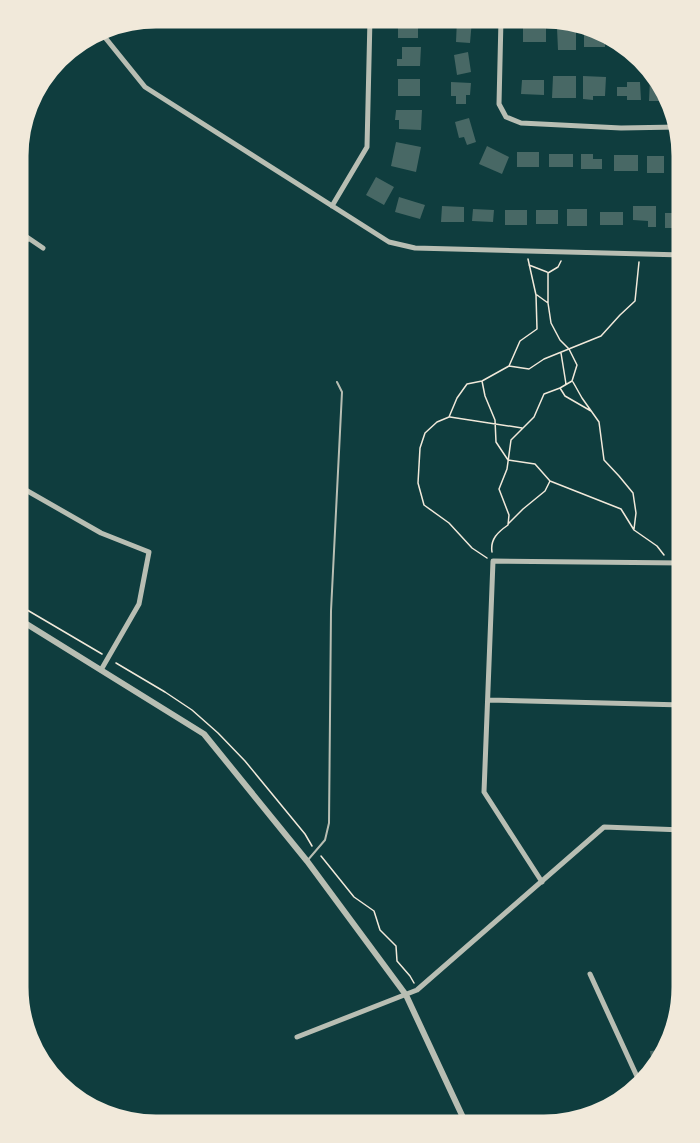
<svg xmlns="http://www.w3.org/2000/svg" width="700" height="1143" font-family="Overpass,sans-serif">
<rect width="100%" height="100%" fill="#0f3d3e"/>
<path fill="#486865" d="M398,19H418V38H398Z
M457,19L472,20L470,43L456,42Z
M523,27H546V42H523Z
M557,28H576V50H558Z
M584,29H593L605,35V47H584Z
M76,44L78,46L58,63L56,61L64,51Z
M402,47H421L420,66H397V59H402Z
M468,52L471,72L457,75L454,55Z
M553,76H576V98H552Z
M583,76L606,77L605,96H593V100L583,99Z
M398,79H420V96H398Z
M650,79H655L669,98H659V101H649Z
M522,80H544V95L521,94Z
M451,82L471,83L470,95H466V104H456V96H451Z
M627,82H640L641,100H627V96H617V87H627Z
M396,110H422L421,130L399,129V120H395Z
M469,118L476,142L467,145L464,137L459,138L455,122Z
M396,142L421,147L416,172L391,166Z
M487,146L509,157L502,174L479,164Z
M517,152H539V167H517Z
M549,154H573V167H549Z
M581,154H593V159H602V169H581Z
M614,155H638V171H614Z
M647,156H664V173H647Z
M678,157H683V174H678Z
M376,177L394,187L384,205L366,195Z
M399,197L425,205L420,219L395,212Z
M442,206L464,207V222H441Z
M633,206H656V227H648V221L633,220Z
M473,209L494,210L493,222L472,221Z
M567,209H587V226H567Z
M505,210H527V225H505Z
M536,210H558V224H536Z
M600,212H623V225H600Z
M665,213H683V228H665Z
M663,1050L657,1065H652L650,1051Z"/>
<g fill="none" stroke-linecap="round" stroke-linejoin="round">
<path stroke="#f1e9da" stroke-width="1.5" d="M529,265L547,272
M537,295L548,303
M561,353L566,384
M509,366L520,341L537,329L536,295L528,259
M482,381L485,396L495,420L496,442L508,460L535,464L550,481L621,509L634,530L657,546L664,555
M573,382L582,398L599,422L604,460L619,476L633,493L636,513L634,529
M560,388L565,396L591,411
M450,417L522,428
M508,524L523,509L545,491L550,481
M492,552C490,539 498,532 508,525L509,515L499,489L507,469L511,440L534,417L544,394L560,388L572,381L577,365L569,349L560,340L551,323L548,303V273L558,267L561,261
M487,558L472,548L449,523L424,505L418,483L420,448L425,433L437,422L449,417L457,398L467,384L482,381L509,366L529,369L544,359L601,336L620,315L635,301L639,262
M17,604L102,654
M116,663L165,692L192,710L218,733L245,761L305,834L312,846
M321,856L354,897L374,911L380,930L396,946L397,961L410,976L414,983"/>
<path stroke="#b8beb3" stroke-width="2" d="M307,861L325,840L329,823L331,611L342,392L337,382"/>
<path stroke="#b8beb3" stroke-width="5" d="M501,19L499,104L506,117L521,123L621,128L678,127
M99,30L145,87L389,242L415,248L683,255
M332,206L367,147L370,18
M18,231L43,248
M17,254L28,238
M17,485L101,533L149,552L139,604L101,670
M488,700L683,705
M542,882L484,792L493,561L683,563
M590,974L640,1083
M297,1037L417,990L604,827L683,830"/>
<path stroke="#b8beb3" stroke-width="6" d="M17,618L204,734L307,861L406,995L467,1126"/>
</g>
<path d="M0 0H700V1143H0ZM156 27H544A129 129 0 0 1 673 156V987A129 129 0 0 1 544 1116H156A129 129 0 0 1 27 987V156A129 129 0 0 1 156 27Z" fill="#f1e9da" fill-rule="evenodd"/>
<path fill="none" stroke="#f1e9da" stroke-width="3" d="M156 27H544A129 129 0 0 1 673 156V987A129 129 0 0 1 544 1116H156A129 129 0 0 1 27 987V156A129 129 0 0 1 156 27Z"/>
</svg>
